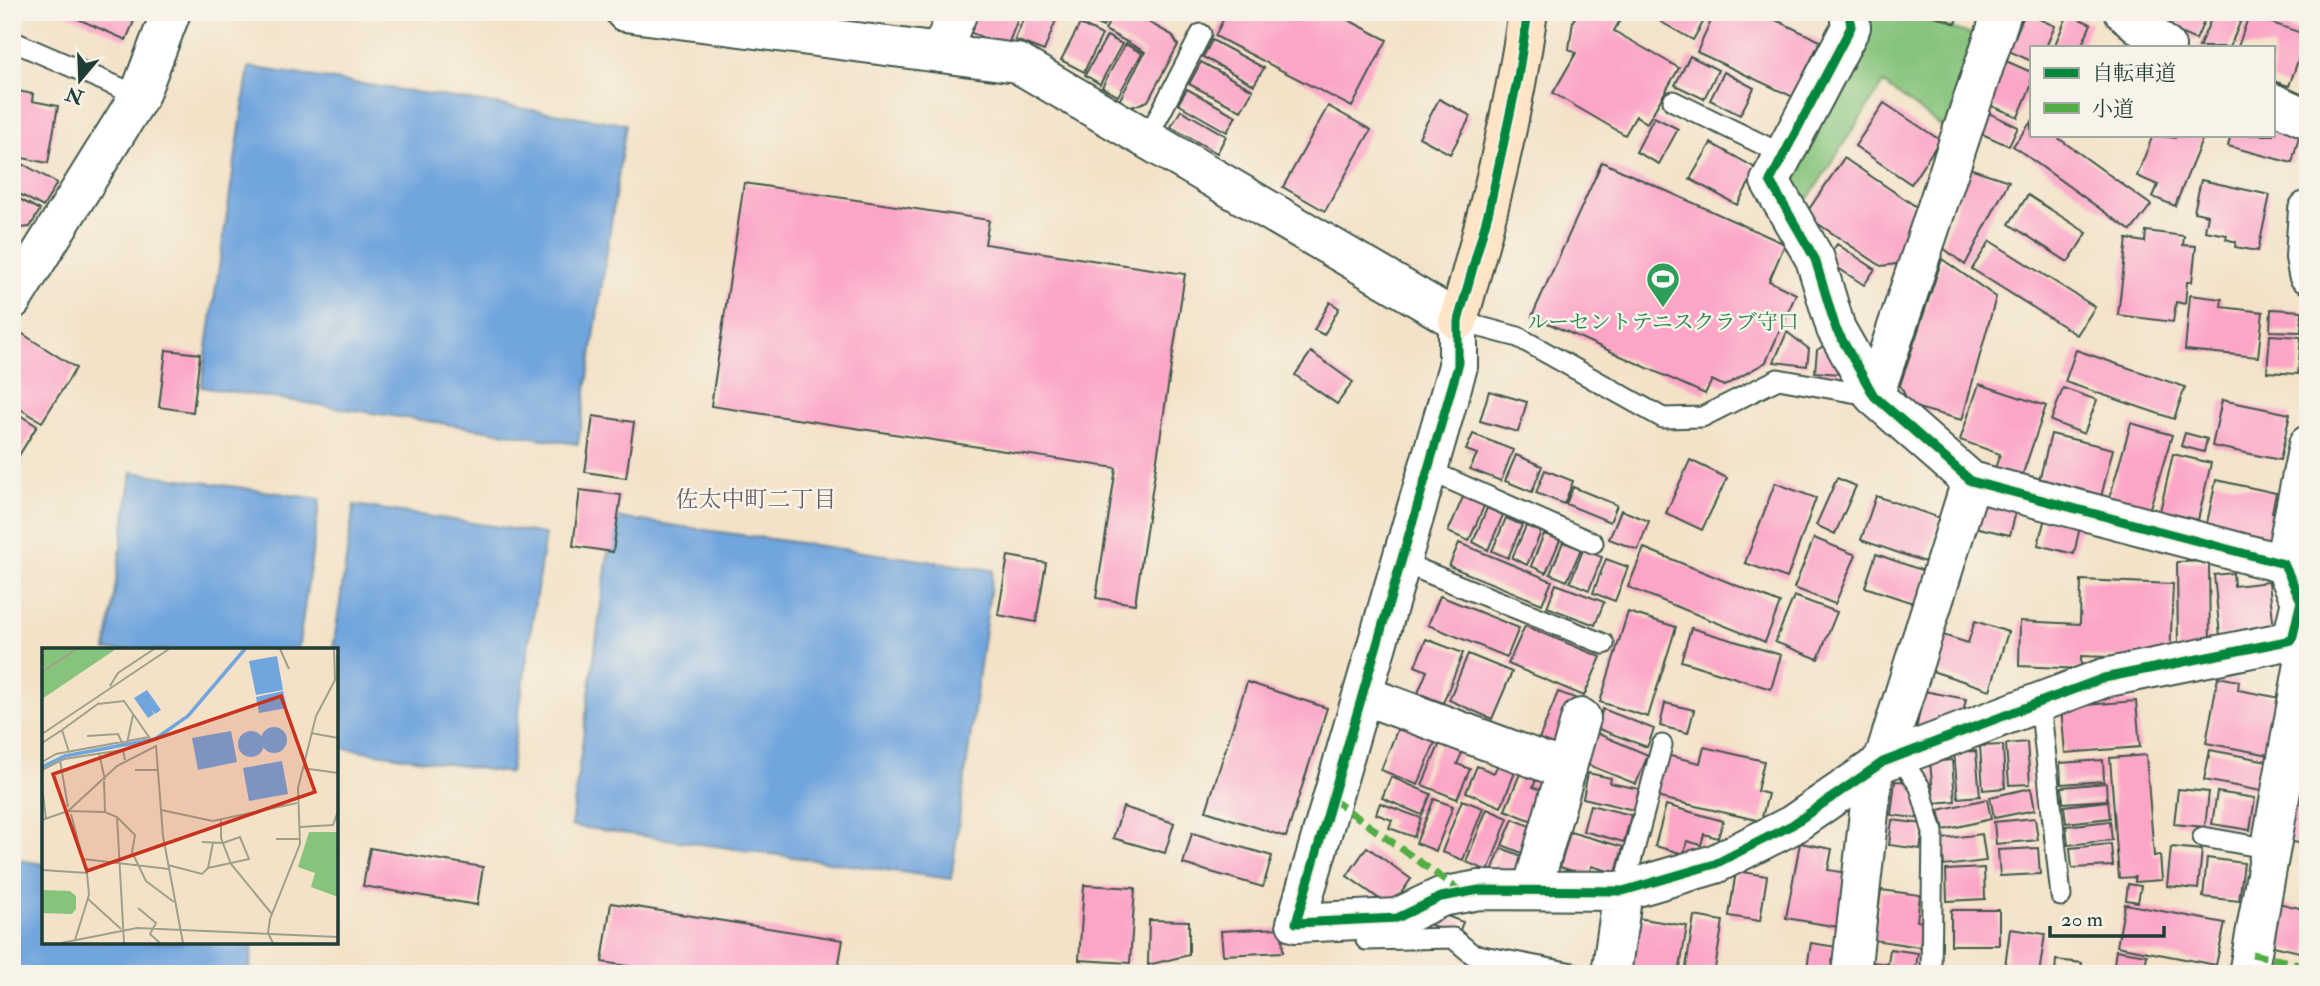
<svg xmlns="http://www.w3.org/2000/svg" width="2320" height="986" font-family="'IM FELL Double Pica','Noto Serif JP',serif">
<rect width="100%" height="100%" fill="#f7f3e8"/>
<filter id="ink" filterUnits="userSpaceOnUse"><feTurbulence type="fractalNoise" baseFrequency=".0143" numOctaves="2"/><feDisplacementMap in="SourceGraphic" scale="14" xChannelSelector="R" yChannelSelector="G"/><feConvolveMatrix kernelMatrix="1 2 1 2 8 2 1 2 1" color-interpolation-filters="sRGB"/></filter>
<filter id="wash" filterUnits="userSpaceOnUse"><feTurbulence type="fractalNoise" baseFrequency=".00686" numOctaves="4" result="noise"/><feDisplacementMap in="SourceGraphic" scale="28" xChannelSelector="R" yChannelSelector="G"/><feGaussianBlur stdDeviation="1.57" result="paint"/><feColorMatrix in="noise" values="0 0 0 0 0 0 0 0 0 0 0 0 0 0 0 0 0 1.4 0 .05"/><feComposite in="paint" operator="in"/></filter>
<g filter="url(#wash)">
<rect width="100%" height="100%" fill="#f3e2c7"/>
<path fill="#86c47b" stroke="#528058" stroke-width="2" d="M1870,12H1902L1978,37L1946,130L1883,83L1802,208L1782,173Z"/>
<path fill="#71a5dd" stroke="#487188" stroke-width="2" d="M249,67L626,124L578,444L201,387Z
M132,472L320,499L298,650H106Z
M354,505L545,534L510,773L336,747V650H333Z
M613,517L993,570L951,879L571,826Z
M12,859L44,864V942H253L249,974H12Z"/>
<g id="blocks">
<path fill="#fca5c7" d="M62,12H138L126,40Z
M977,12H1000L1018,19L1007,47L969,32Z
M1026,12H1037L1056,20L1044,51L1015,40Z
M1070,12H1110L1103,27Z
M1114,12H1130L1172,35L1178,45L1148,101L1132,107L1119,101L1145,52L1105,30Z
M1227,12H1333L1387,40L1352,107L1215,36Z
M1578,12H1613L1622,17L1614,31L1679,68L1647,123L1636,116L1625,135L1553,93L1576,53L1569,49L1573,21Z
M1667,12H1709L1693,40L1661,22Z
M1715,12H1759L1820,41L1793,97L1697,52Z
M1925,12H1960L1956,24Z
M2170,12H2208L2196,40L2164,26Z
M2214,12L2244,13L2230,47H2199Z
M2025,13L2055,26L2046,47H2031V61L2009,51Z
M2068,14L2091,24L2081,47H2054Z
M2249,15L2307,35L2289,86L2273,81V47H2238Z
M1080,24L1102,35L1084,72L1061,60Z
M1107,36L1122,44L1100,84L1085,75Z
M1212,40L1264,68L1254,85L1203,57Z
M1125,44L1142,53L1118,96L1102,87Z
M1690,56L1718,70L1704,99L1675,85Z
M2006,61L2031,72V86L2018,117L1987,104Z
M1201,62L1253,90L1241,111L1189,84Z
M1724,72L1754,88L1740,115L1710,100Z
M1187,89L1236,116L1227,132L1178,104Z
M12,90L33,94L32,101L58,106L48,163L12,156Z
M1439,99L1471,116L1450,154L1419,137Z
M1884,103L1940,140L1911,184L1855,146Z
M1328,106L1371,130L1325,211L1283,187Z
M1181,110L1226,136L1217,153L1171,127Z
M1989,113L2018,127L2009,146L1980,133Z
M1654,117L1678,129L1659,164L1636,152Z
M2273,118L2302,125L2292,163L2228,146L2231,135H2273Z
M2031,122V135H2054L2151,205L2131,231L2013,146Z
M2153,135L2175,138L2177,135H2204L2175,206L2153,197L2158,185L2137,176Z
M1711,143L1757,169L1737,205L1690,179Z
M1844,158L1918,208L1904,263L1881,266L1805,215Z
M1602,162L1785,244L1769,281L1796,294L1766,362L1724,386L1712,380L1705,394L1532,316Z
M23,164L57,183L43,207L12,190Z
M1969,168L2009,181L1965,265L1942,247Z
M2201,180L2270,195L2258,251L2235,247L2236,242L2226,239L2227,235L2205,231L2208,215L2194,212Z
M744,183L989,220L985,244L1185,274L1135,604L1096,598L1116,468L711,406Z
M12,195L40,210L30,227L12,229Z
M2028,195L2087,233L2068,262L2009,224Z
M2146,231L2184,236L2183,245L2196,246L2192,282H2187L2185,304L2176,302L2173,322L2118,315L2127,239L2145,242Z
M1990,241L2095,307L2077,335L1972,269Z
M1837,244L1875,269L1864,285L1826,260Z
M1942,259L1996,297L1962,420L1910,406L1900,385Z
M2190,295L2222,299L2221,307L2263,312L2258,357L2185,350Z
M1330,302L1339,308L1324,335L1314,330Z
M2271,309L2302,311L2301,332L2270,331Z
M15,329L76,368L42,422L12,404V334Z
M1787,332L1809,349L1807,366L1774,362Z
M2270,335L2301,337L2298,374L2267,372Z
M1834,340L1840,374L1815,372L1817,350Z
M166,350L200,354L193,412L159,407Z
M2076,350L2185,387L2174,419L2065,382Z
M1311,352L1353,382L1337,404L1295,375Z
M1979,384L2046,406L2021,479L1994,471L2000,454L1960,440Z
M2063,388L2097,400L2084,434L2051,421Z
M1489,391L1527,402L1518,432L1480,421Z
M2222,400L2290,414L2280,460L2212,446Z
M12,410L37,426L18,457L12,453Z
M593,416L634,422L626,478L585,472Z
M2131,423L2172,435L2148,514L2108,503Z
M2185,433L2207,439L2204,452L2181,446Z
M1473,434L1513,450L1501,481L1470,469L1477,454L1466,450Z
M2051,434L2113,449L2100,501L2038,485Z
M2173,454L2211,463L2198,520L2160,511Z
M1516,455L1542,466L1532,492L1505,481Z
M1690,460L1727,478L1702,530L1666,513Z
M1545,470L1573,481L1564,504L1536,493Z
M1837,478L1856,486L1835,534L1816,525Z
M2216,480L2276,493L2272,512L2285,515L2279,543L2206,528Z
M1775,483L1816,498L1787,578L1745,563Z
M1573,487L1617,505L1610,522L1566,504Z
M580,490L621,495L613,552L573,546Z
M1981,495L2018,504L2010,535L1974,527Z
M1876,496L1940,518L1925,562L1861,540Z
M1463,497L1484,506L1469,541L1448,532Z
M1487,508L1503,515L1488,550L1473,542Z
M1621,510L1649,521L1638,550L1609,539Z
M2046,514L2081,522L2074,554L2038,545Z
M1506,518L1522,525L1508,558L1492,551Z
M1526,526L1541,532L1527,565L1512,558Z
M1544,534L1560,540L1546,573L1531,566Z
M1814,538L1856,555L1835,604L1794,588Z
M1563,542L1581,549L1567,581L1550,574Z
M1459,543L1552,581L1542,604L1449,566Z
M1644,548L1780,603L1765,642L1628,587Z
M1583,550L1602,557L1589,590L1570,582Z
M1876,554L1927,572L1916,604L1865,587Z
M1008,556L1046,563L1036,622L998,615Z
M1606,559L1628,567L1615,601L1593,593Z
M2209,561L2210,650H2178L2177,562Z
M2233,573L2234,586L2269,582L2274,630L2220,636L2214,575Z
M2081,580L2173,584L2170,659L2081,656V669L2019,666L2020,621L2080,624Z
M1556,584L1604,602L1595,625L1547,607Z
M1440,596L1519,628L1507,657L1428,625Z
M1794,596L1837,612L1818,659L1775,642Z
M1628,612L1676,627L1648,717L1600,702Z
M1975,621L2008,632L1990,690L1932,671L1943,635L1968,643Z
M1525,626L1601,657L1584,696L1508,664Z
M1691,628L1781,655L1771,689L1681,661Z
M1426,639L1463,653L1443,703L1418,693L1427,671L1415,666Z
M1468,654L1512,672L1492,719L1449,700Z
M2218,677L2239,681L2238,690L2286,699L2275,756L2206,743Z
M1247,682L1327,708L1286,837L1206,811Z
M1924,691L1966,699L1961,722L1939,718L1936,735L1916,730Z
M1558,692L1575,698L1556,746L1539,739Z
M2136,701L2140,747L2065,753L2061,707Z
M1665,703L1694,710L1688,733L1660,726Z
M1603,709L1654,729L1647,747L1596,728Z
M1402,718L1439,732L1418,785L1381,770Z
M1594,732L1648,755L1636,784L1581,762Z
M2027,742L2030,784L2009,785L2006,744Z
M1440,743L1462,753L1457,764L1470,769L1457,799L1422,785Z
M2003,745L2005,788L1983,790L1980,746Z
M1704,747L1764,761L1757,791L1768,794L1761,821L1656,797L1666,755L1700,763Z
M2210,750L2273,762L2267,792L2204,780Z
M1976,751L1980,796L1958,798L1954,752Z
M2146,755L2154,856L2160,855L2162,880L2135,882V877L2119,878L2110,758Z
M1501,758L1518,765L1501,807L1466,792L1477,766L1494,773Z
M1952,760L1955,801L1934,803L1930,762Z
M2103,760L2104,781L2061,784L2060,763Z
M1522,769L1538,775L1533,787L1552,794L1540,824L1505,810Z
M1588,773L1611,778L1610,783L1639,789L1634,810L1583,798Z
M1391,777L1431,794L1422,815L1382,798Z
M1895,781L1911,782L1923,819L1891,815Z
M2106,783L2107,800L2063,803L2062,787Z
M2031,788L2035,810L1994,818L1990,797Z
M2178,789L2209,792L2205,827L2174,824Z
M2217,792L2255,798L2250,830L2212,824Z
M2292,797L2308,800V845L2284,840Z
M1434,799L1453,806L1436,851L1416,843Z
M1987,799L1991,819L1944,830L1939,810Z
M1462,800L1483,808L1463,860L1442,852Z
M2108,801L2110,818L2066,823L2064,806Z
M1380,803L1421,818L1414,837L1389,828L1392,820L1376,814Z
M1590,805L1631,815L1624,842L1583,831Z
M1666,805L1723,821L1718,838L1704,834L1701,845L1687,841L1684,854L1655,846Z
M1123,807L1174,823L1165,853L1113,838Z
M1487,809L1508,818L1488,871L1466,862Z
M2035,818L2038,840L1996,844L1994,822Z
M1513,819L1537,829L1527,855L1502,845Z
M1892,820L1924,824L1920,849L1889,845Z
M2110,821L2112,840L2068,845L2066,826Z
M1570,832L1623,847L1616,873L1591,866L1589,876L1560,867Z
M1192,833L1272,856L1263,887L1183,864Z
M1982,834L1986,861L1944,866L1941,839Z
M1800,843L1832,849L1828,870L1853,874L1844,928L1786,918Z
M2111,844L2113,866L2072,868L2070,848Z
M1367,847L1411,879L1391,907L1347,876Z
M2171,847L2202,850L2198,889L2167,886Z
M370,848L483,867L477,905L363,886Z
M1501,848L1525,857L1515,881L1492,871Z
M2038,848L2040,874L2000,876L1998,850Z
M2207,858L2244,863L2239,901L2203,897Z
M1984,868L1985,899L1947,901L1946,870Z
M1736,871L1767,876L1760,921L1729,916Z
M2128,884L2141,886L2138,902L2126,900Z
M1084,885L1135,888L1130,963L1079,960Z
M1881,890L1920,895L1917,921L1923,922L1920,947L1874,940Z
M2274,902L2308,910V954L2265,944Z
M611,903L843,940L837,974H677L602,962Z
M2125,904L2225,923L2216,965L2117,946Z
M1951,910H1999V945H1951Z
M1436,912L1463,922L1458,935L1431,925Z
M1694,916L1723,921L1714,974H1685Z
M1637,918L1687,926L1679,974H1627Z
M1149,920L1189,921V955L1148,965Z
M1282,928L1283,952L1223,955L1221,931Z
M2010,929L2045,934L2039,974H2004Z
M1811,943L1843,948L1839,974H1806Z
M1890,949L1918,953L1915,974H1870L1872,962L1888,964Z
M2116,950L2147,955L2144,974L2113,971Z
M2056,960L2082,963L2081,974H2046L2047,971L2055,972Z"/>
</g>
</g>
<g filter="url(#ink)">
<use href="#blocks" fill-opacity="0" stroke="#3f564a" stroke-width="2"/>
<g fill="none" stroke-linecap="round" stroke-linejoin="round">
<g stroke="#3f564a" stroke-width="23">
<path id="lane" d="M12,41L139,96
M1673,101L1784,155
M1147,139L1201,34
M1458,321L1518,337L1663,418L1702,417L1778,379L1874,396
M1428,470L1593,543
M1401,562L1604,644
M2040,702L2061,896
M1899,756L1920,787L1933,832L1931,974
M2203,837L2271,849
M1623,891L1662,745
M1366,940L1453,938L1472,954L1578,974"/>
</g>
<g stroke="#3f564a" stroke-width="42">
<path id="street" d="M625,12L1017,63L1458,321V366L1296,923L1397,918L1441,897L1479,890L1623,891L1715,864L1792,825L1883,762L2040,702L2104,678L2292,640L2301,601L2284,564L1971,481L1874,396L1836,329L1815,259L1770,181L1851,27L1849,12
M2124,12L2166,47
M940,53L958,12
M2273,103L2308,119
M2308,210L2305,257L2308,274
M12,300L139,96L171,12
M1874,396L2002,12
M2284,564L2308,445
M1363,695L1566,770
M1883,762L1971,481
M1532,890L1581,718
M1611,974L1623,891
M1851,974L1874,768
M2248,974L2305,658L2292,640"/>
</g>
<g stroke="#3f564a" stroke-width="42">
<path id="secondary" d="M1458,321C1487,219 1513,117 1528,12"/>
</g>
<use href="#lane" stroke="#fff" stroke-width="19"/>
<use href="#street" stroke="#fff" stroke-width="38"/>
<use href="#secondary" stroke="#ffe4c6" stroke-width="38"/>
<path stroke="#52ad45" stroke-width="7" stroke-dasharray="14 7" stroke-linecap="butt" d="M1332,799L1463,893
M2252,954L2308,966"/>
<g stroke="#f7f3e8" stroke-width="13">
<path id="cycleway" d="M1528,12L1518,77L1489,210L1458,321V366L1296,923L1397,918L1441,897L1479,890L1623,891L1715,864L1792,825L1883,762L2040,702L2104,678L2292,640L2301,601L2284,564L1971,481L1874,396L1836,329L1815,259L1770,181L1851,27L1849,12"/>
</g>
<use href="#cycleway" stroke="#00873e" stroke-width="9"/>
</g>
</g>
<defs>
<g id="stadium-pin" transform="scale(1.75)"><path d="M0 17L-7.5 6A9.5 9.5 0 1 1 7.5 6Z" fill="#2e9e5b" stroke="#f7f3e8"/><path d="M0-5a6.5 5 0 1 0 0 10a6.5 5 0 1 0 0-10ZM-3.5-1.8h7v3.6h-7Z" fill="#fff"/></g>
</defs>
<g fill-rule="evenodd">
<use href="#stadium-pin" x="1663" y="279"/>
</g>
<g text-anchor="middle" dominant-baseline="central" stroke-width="5" stroke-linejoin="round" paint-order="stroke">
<g font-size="21" fill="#27864d" stroke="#f7f3e8">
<text x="1663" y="322">ルーセントテニスクラブ守口</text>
</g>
<g font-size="23" fill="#6c6167" stroke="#f7f3e8">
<text x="756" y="499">佐太中町二丁目</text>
</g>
</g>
<g transform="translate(42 648)">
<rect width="296" height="296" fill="#f3e2c7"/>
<path d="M0,1H74L0,51ZM267,184H296V249L269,239L273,225L256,219ZM1,242L28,243L34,248V261L30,266L0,265Z" fill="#86c47b"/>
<path d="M235,8L241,42L214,47L207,13ZM105,42L119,62L113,66L109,61L112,66L106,70L92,50ZM241,43L245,60L217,65L214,49ZM219 92a13 13 0 1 1 26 0a13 13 0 1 1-26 0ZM189,83L195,114L156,122L150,90ZM196 96a13 13 0 1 1 26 0a13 13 0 1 1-26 0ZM240,113L246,146L207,153L201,120Z" fill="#71a5dd"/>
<path fill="none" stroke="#71a5dd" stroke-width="3.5" d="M0,119L23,108L113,91L146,68L203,1"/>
<path fill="none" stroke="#9ea08c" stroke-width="2" d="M238,1L247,21M0,24L34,1M68,38L76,25L112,1M20,82L57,55M269,85L296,90M0,86L127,1M45,88L76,86L81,97M0,95L20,82L27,104M85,95L91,67M57,105L63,132M18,112L26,159M0,114L14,106L107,89L82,53L56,56M260,120L296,125M0,122L22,111L81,102L83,112M93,122H115M62,133L63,164M0,138L4,171M119,162L171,173L255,155M26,163L63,164L75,169L93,187L90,204L104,233L132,254M29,166L44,223M75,169L82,295M179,171V190L189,216L230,266M0,172L26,163L75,118L114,98L121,188L141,295M258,179L291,177L296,163M234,191H258M160,194L181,195L198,189L207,211L166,220M41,211L127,221M126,217L160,226L166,220L171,195M0,222L45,225L47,247L33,292M46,251L79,281M96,260L114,275L108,286L118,295M19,295L95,280L296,289M231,295L226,285L228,271L258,196L256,140L274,68L293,32L292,1"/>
<path fill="#c8321e" fill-opacity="0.15" stroke="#c8321e" stroke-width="3.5" d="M239,48L273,144L45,223L11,126Z"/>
<rect width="296" height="296" fill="none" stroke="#1f3d34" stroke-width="3.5"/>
</g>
<rect width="2320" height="986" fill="none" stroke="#f7f3e8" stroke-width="42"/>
<rect x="2030" y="46" width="245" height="91" fill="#f7f3e8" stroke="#a1aaa0" stroke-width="2"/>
<rect x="2044" y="68" width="35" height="10" fill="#00873e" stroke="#a1aaa0" stroke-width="2"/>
<text x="2092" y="80" font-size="21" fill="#1f3d34">自転車道</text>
<rect x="2044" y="103" width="35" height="10" fill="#52ad45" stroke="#a1aaa0" stroke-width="2"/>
<text x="2092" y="116" font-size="21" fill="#1f3d34">小道</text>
<g transform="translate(80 80) rotate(199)" stroke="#f7f3e8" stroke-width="5" paint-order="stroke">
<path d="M0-5L12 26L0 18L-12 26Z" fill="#1f3d34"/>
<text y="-10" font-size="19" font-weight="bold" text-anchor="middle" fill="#1f3d34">N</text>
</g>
<path d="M2050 926v10h114v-10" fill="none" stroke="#1f3d34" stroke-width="3.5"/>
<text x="2061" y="926" font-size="21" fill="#1f3d34" stroke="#f7f3e8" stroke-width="5" paint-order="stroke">20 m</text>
</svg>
